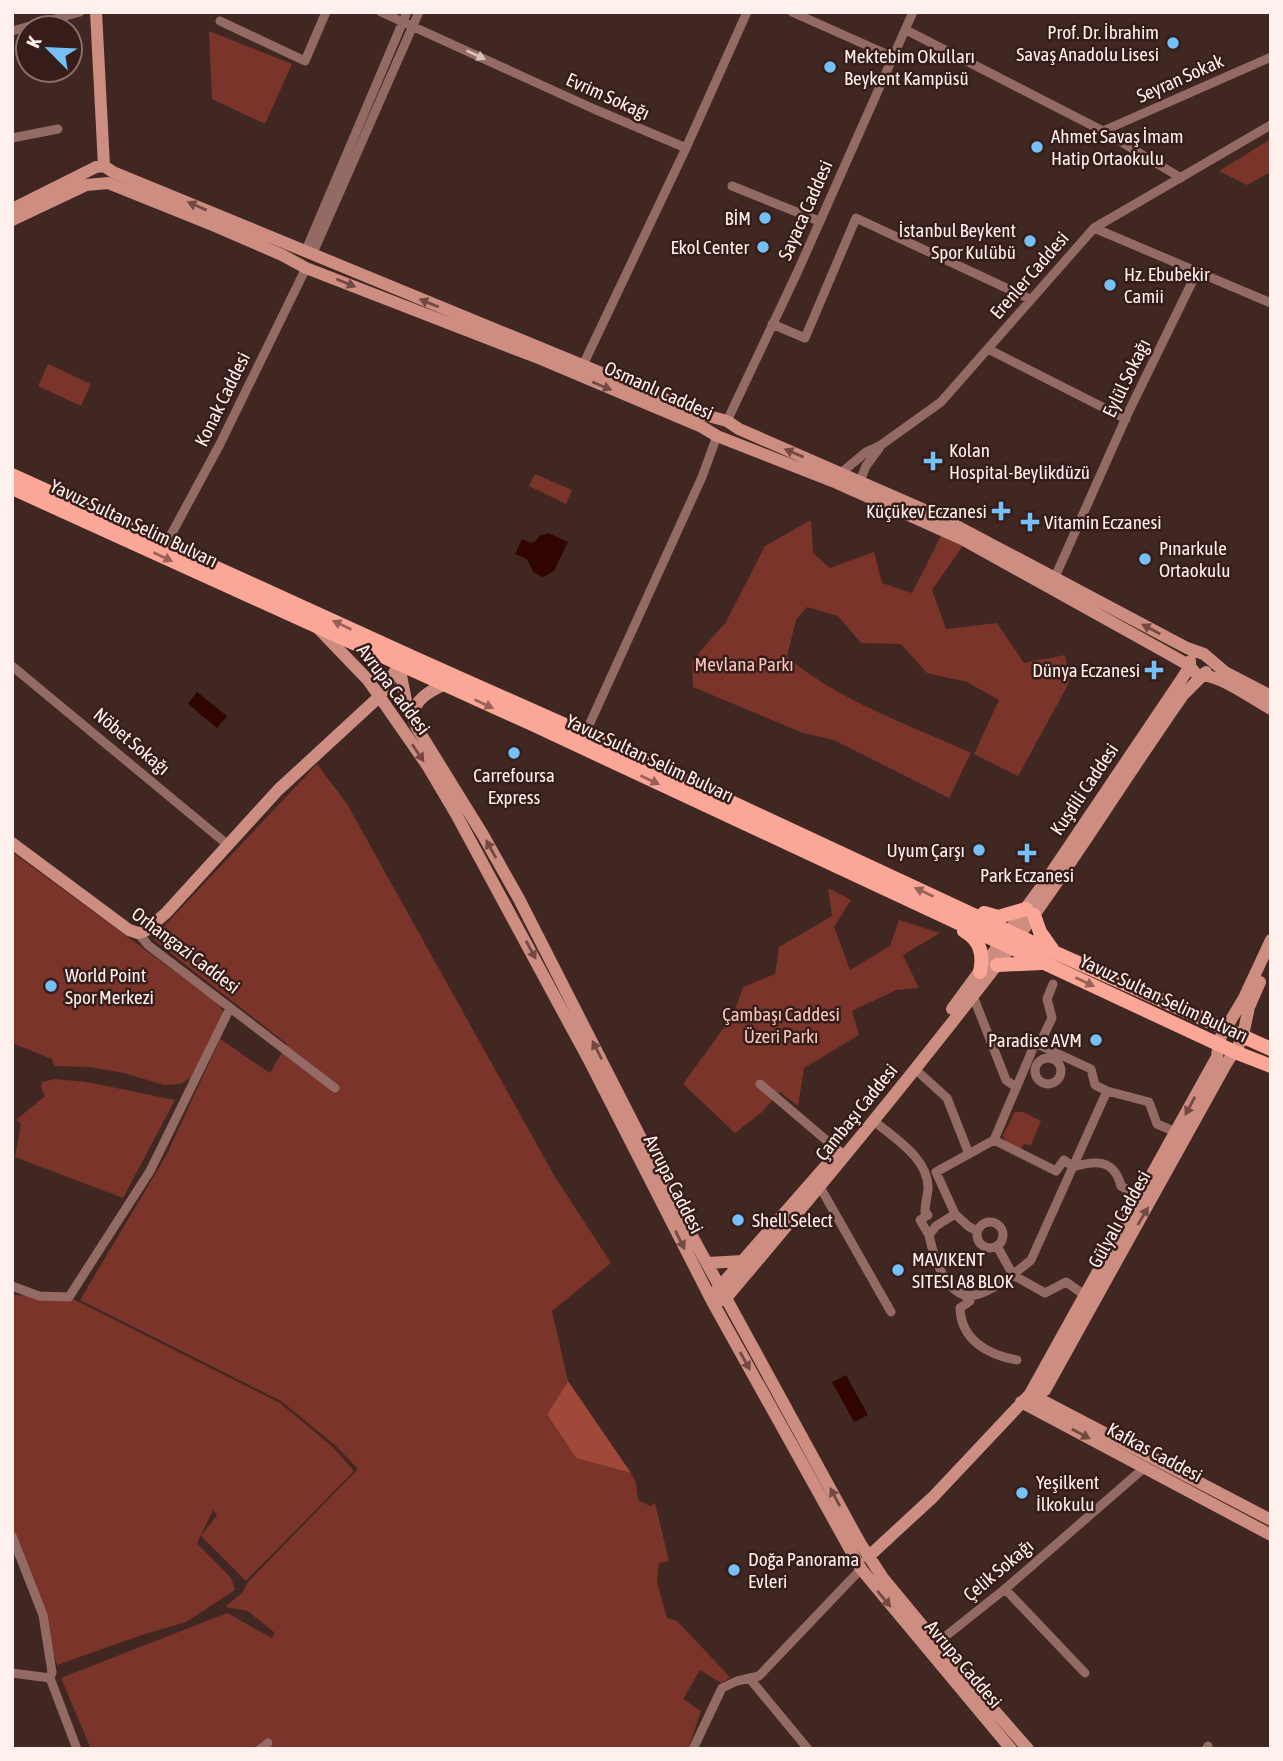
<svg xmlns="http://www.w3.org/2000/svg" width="1283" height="1761" font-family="'Asap Condensed',sans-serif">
<rect width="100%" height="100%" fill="#402722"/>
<path fill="#7b3429" d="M209,31L292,64L265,124L212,99Z
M1271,139V172L1247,185L1219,171Z
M48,364L91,384L81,406L38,386Z
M535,474L572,490L566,504L529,486Z
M811,520L813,553L830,568L874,552L882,583L912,593L942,534L964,544L932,590L946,629L997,623L1024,663L1065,655L1069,683L1018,776L974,754L999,700L967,682L927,673L901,644L861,643L838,616L807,607L796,620L787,656C833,699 913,726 971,753L949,798L834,740L803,733L693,687L692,661L726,622L765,546Z
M317,764L347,804L555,1177L611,1263L552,1311L568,1381L547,1416L576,1458L631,1473L636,1483L638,1500L650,1506L655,1503L669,1561L659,1563L657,1582L667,1618L677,1621L730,1677L721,1683L700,1670L683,1699L701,1711L688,1749H266L274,1743L267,1739L252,1749H91L61,1678L227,1613L272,1638L275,1633L248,1611L225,1607L242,1593L248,1582L358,1469L336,1446L281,1401L80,1300L167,1154L220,1039L270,1073L287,1044L154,940L166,924Z
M12,852L219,1004L223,1012L193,1076L181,1084L164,1085L124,1073L90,1067L54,1066L52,1059L12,1043Z
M828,888L851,900L834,927L850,970L890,946L899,920L940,933L903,955L919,988L896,990L852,1011L859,1035L804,1068L798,1106L780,1092L762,1112L735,1133L683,1084L733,1015L743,987L775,974L779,947L832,916Z
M55,1079L87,1082L175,1100L123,1198L15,1157L21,1124L16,1120L45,1096L41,1087L42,1082Z
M1015,1112H1023L1041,1121L1031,1145L1024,1144L1020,1152L1006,1144L1003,1135Z
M12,1295L69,1297L280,1403L333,1447L354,1471L246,1581L201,1536L217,1515L213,1510L197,1543L231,1578L235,1590L186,1622L139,1636L57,1665L35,1585L16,1547L12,1527Z"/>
<path fill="#a04839" d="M568,1381L631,1473L576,1458L547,1415Z"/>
<path fill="#2f0401" d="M548,533L568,542L554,571L543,577L533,572L527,559L515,554L522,539L531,543L536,541L539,536Z
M197,692L227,716L217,728L188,704Z
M846,1375L868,1415L854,1422L832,1382Z"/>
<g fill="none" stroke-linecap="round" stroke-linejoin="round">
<path stroke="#946b64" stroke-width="9" d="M381,12L594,109L686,148
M792,12L893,57
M220,21L305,61L326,12
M906,30L1103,131L1181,178
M12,31L80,12
M1103,131L1271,57
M12,138L58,129
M732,186L819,221
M1094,228L1271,125
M306,250L407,12
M313,253L419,12
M772,324L805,338L856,218L1030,299
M988,349L1126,419
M583,365L686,148L747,12
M727,421L797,273L913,12
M839,477L841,473L866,452L881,445L941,402L1094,228L1271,303
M858,486L866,466L880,447
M166,544L220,444L306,268
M1055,577L1128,413L1197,272
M12,666L228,845
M585,734L702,477L717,436
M138,933L148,945L335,1088
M973,996L1006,1080L1016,1087
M1039,1045L1052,1018L1047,999L1053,984
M1035 1071a13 13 0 1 1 26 0a13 13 0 1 1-26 0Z
M915,1069L947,1098L969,1154
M760,1084L839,1151
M1107,1091L1095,1085L1091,1069L1039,1045L1034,1046L994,1140L936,1172L955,1214L936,1226L929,1235C933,1255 947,1301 975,1295C992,1292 1018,1271 1031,1260L1107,1091L1149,1102L1157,1124L1176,1132
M874,1121C894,1138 930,1159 928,1190C927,1197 925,1204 925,1212L928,1215L920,1220L929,1235
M994,1140L1056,1171L1064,1160L1073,1167C1096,1160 1114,1159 1121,1186L1140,1197
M820,1187L891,1312
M955,1214L968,1226L977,1231
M977 1235a13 13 0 1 1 26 0a13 13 0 1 1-26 0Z
M997,1246L1013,1275L1045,1293L1066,1282L1086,1296
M12,1286L39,1296L69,1297L150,1171L230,1008
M965,1296L970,1301L960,1308C961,1340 988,1355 1017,1360
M12,1536L43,1615L52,1672L50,1678L77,1749
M1005,1589L1085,1673
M937,1643L1005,1589L1144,1468
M12,1673L50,1678
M750,1679L808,1749
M260,1749L268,1743
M693,1749L722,1688L737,1681L759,1676L861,1569
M1206,1749L1208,1746"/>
<path stroke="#ce8d81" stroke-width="12" d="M96,12L104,166
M12,209L96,167L104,166L113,172L701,414L727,421L739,429L936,515L1187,648L1204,654L1225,672L1271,696
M12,220L86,185L108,183L215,226L282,255L306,268L541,359L702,427L717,436L837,483L962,539L1169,654L1190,666L1196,674C1221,675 1249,697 1271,709
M319,629L368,680L427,765L456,814L590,1062L712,1301L861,1569L1011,1749
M399,665L406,701L417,728L483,835L519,899L675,1205L860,1543L883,1578L959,1670L1028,1749
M412,716C416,699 428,692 443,685
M12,843L129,930L138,933L145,931L166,913L278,790L380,696L399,665
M952,1009L1047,879L1181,680L1190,666V661
M707,1263L743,1261
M716,1291L838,1152
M719,1301L726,1298C821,1186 914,1073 1003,957C1067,873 1122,782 1183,695L1206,672
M1030,1394L1039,1393L1045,1390L1226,1064L1242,1040L1249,1007L1260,982
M1030,1394L1271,1520
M1021,1402L1271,1535
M868,1557L933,1497L1030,1394L1217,1057L1219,1040L1244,998L1271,940"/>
<path stroke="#faa797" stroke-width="14" d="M12,475L419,660L585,734L1027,940L1271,1049
M12,488L532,724L1235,1052L1271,1066
M984,913L998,917L1026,909
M1034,915L1040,932L1052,949
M964,931C980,940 984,954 980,972
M997,965L1041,963"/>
</g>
<defs><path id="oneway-solid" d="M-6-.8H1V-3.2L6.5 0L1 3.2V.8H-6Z" transform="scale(1.75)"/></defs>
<use fill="#d9c1bd" href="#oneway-solid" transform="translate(476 55) rotate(25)"/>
<g fill="#734a43">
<use href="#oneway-solid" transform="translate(197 206) rotate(-157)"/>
<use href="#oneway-solid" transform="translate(346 283) rotate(22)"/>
<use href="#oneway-solid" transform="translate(429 303) rotate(-158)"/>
<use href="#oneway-solid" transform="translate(602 386) rotate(23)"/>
<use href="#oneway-solid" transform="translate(794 453) rotate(-157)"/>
<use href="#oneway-solid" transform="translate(1151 629) rotate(-152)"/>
<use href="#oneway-solid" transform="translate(418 753) rotate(56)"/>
<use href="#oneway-solid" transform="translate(491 849) rotate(-119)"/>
<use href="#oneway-solid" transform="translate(531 950) rotate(62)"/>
<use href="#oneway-solid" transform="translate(597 1050) rotate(-117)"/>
<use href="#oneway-solid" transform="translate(1190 1106) rotate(118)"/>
<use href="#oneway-solid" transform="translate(1143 1216) rotate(-60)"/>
<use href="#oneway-solid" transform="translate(680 1240) rotate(63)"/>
<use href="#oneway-solid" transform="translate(745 1361) rotate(61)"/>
<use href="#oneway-solid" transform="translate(1081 1434) rotate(28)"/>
<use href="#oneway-solid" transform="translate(835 1497) rotate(-118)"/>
<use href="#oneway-solid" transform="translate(884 1599) rotate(50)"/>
</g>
<g fill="#986258">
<use href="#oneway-solid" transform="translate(163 557) rotate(25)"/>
<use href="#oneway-solid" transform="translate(342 625) rotate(-155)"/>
<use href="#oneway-solid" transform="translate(484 704) rotate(25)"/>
<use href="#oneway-solid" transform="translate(650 780) rotate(25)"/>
<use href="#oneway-solid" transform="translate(924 892) rotate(-155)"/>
<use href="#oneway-solid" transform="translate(1085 982) rotate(25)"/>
</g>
<g fill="#75c0f6" stroke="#361d19" stroke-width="2.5">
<circle cx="1173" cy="43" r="7"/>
<circle cx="830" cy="67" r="7"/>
<circle cx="1037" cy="147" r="7"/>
<circle cx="765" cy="218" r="7"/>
<circle cx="1030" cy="241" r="7"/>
<circle cx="763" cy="247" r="7"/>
<circle cx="1110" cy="285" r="7"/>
<path d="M929.5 450.5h7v7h7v7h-7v7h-7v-7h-7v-7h7z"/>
<path d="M997.5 500.5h7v7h7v7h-7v7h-7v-7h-7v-7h7z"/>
<path d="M1026.5 511.5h7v7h7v7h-7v7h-7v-7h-7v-7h7z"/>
<circle cx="1145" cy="559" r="7"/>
<path d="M1150.5 659.5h7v7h7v7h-7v7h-7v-7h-7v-7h7z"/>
<circle cx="514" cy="753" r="7"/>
<circle cx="979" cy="850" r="7"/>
<path d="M1023.5 842.5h7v7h7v7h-7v7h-7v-7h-7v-7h7z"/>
<circle cx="51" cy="986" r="7"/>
<circle cx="1096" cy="1040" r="7"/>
<circle cx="738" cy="1220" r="7"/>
<circle cx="898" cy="1270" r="7"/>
<circle cx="1022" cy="1493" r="7"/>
<circle cx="734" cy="1570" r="7"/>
</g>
<g text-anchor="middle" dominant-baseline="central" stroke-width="5" stroke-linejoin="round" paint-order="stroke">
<g font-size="19" fill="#fef0ed" stroke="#361d19" text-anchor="start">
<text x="1159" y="32" text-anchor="end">Prof. Dr. İbrahim<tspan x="1159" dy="22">Savaş Anadolu Lisesi</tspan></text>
<text x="844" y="56">Mektebim Okulları<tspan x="844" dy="22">Beykent Kampüsü</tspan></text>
<text x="1051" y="136">Ahmet Savaş İmam<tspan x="1051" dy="22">Hatip Ortaokulu</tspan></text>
<text x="751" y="218" text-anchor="end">BİM</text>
<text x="1016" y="230" text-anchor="end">İstanbul Beykent<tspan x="1016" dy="22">Spor Kulübü</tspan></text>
<text x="749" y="247" text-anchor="end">Ekol Center</text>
<text x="1124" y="274">Hz. Ebubekir<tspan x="1124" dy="22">Camii</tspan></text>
<text x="949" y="450">Kolan<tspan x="949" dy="22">Hospital-Beylikdüzü</tspan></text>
<text x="987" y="511" text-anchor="end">Küçükev Eczanesi</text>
<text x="1044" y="522">Vitamin Eczanesi</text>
<text x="1159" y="548">Pınarkule<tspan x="1159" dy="22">Ortaokulu</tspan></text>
<text x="1140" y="670" text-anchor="end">Dünya Eczanesi</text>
<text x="514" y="775" text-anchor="middle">Carrefoursa<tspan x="514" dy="22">Express</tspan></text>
<text x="965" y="850" text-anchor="end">Uyum Çarşı</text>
<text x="1027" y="875" text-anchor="middle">Park Eczanesi</text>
<text x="65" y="975">World Point<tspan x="65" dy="22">Spor Merkezi</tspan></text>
<text x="1082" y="1040" text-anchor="end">Paradise AVM</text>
<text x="752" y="1220">Shell Select</text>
<text x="912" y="1259">MAVIKENT<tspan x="912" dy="22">SITESI A8 BLOK</tspan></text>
<text x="1036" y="1482">Yeşilkent<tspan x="1036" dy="22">İlkokulu</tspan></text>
<text x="748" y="1559">Doğa Panorama<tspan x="748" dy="22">Evleri</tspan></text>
</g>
<g font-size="19" fill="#fef0ed" stroke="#361d19">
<text transform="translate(1180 78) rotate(-24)">Seyran Sokak</text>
<text transform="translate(608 96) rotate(24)">Evrim Sokağı</text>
<text transform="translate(805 210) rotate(-66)">Sayaca Caddesi</text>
<text transform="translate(1029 275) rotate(-49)">Erenler Caddesi</text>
<text transform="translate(1126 378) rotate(-64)">Eylül Sokağı</text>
<text transform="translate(659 390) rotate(24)">Osmanlı Caddesi</text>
<text transform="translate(222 399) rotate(-64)">Konak Caddesi</text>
<text transform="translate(134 523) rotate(25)">Yavuz Sultan Selim Bulvarı</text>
<text transform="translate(394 689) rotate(53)">Avrupa Caddesi</text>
<text transform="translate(132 741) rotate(40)">Nöbet Sokağı</text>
<text transform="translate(650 758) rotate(25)">Yavuz Sultan Selim Bulvarı</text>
<text transform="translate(1084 789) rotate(-56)">Kuşdili Caddesi</text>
<text transform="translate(186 950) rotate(37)">Orhangazi Caddesi</text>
<text transform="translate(1164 998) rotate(25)">Yavuz Sultan Selim Bulvarı</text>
<text transform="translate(856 1112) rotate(-51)">Çambaşı Caddesi</text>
<text transform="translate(674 1184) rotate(63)">Avrupa Caddesi</text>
<text transform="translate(1119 1219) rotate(-61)">Gülyalı Caddesi</text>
<text transform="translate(1155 1452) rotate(28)">Kafkas Caddesi</text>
<text transform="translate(998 1570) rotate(-40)">Çelik Sokağı</text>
<text transform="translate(964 1664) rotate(50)">Avrupa Caddesi</text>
</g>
<g font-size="19" fill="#f9c6bc" stroke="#361d19">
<text x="744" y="664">Mevlana Parkı</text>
<text x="781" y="1014">Çambaşı Caddesi<tspan x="781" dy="22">Üzeri Parkı</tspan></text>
</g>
</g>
<rect width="1283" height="1761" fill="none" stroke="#fef0ed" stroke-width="28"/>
<g transform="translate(49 49) rotate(294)"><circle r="33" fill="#361d19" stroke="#86716e" stroke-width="2"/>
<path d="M0-5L12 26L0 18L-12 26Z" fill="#75c0f6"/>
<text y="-10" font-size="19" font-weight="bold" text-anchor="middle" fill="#fef0ed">K</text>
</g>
</svg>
